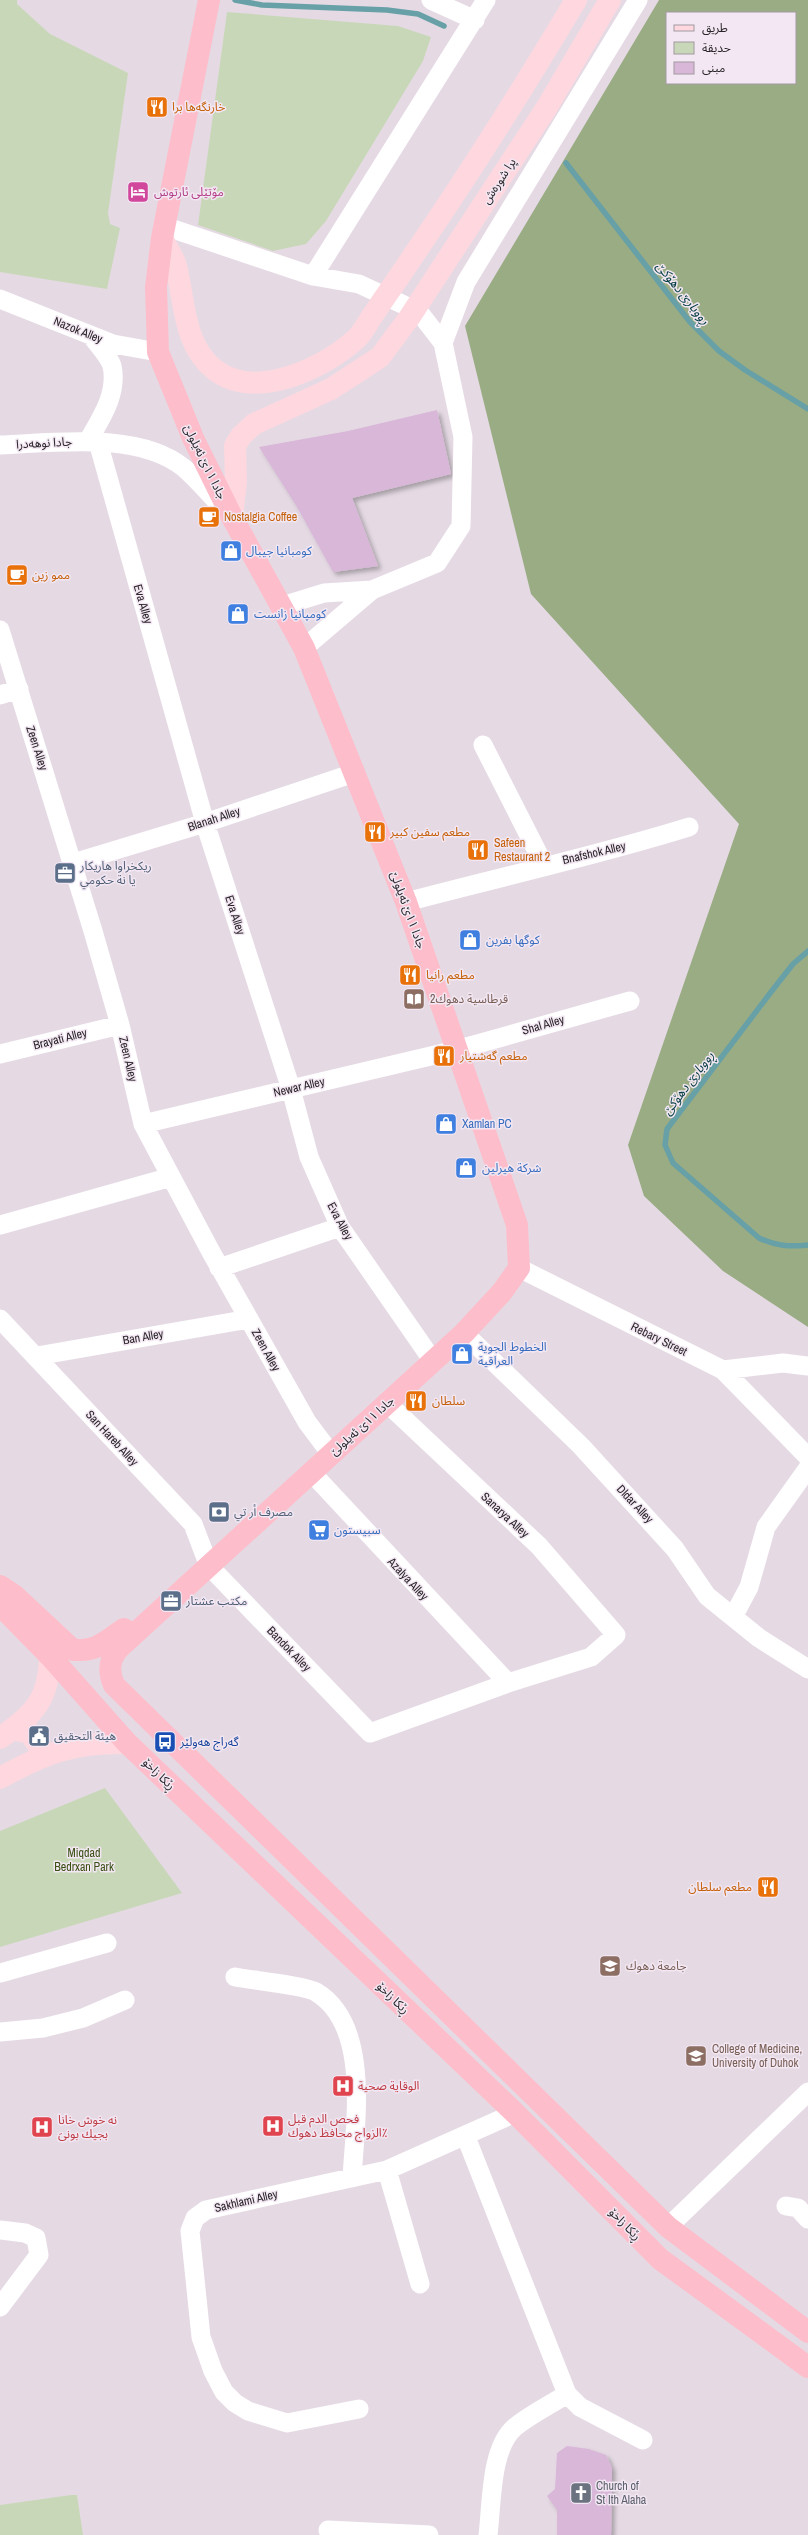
<svg xmlns="http://www.w3.org/2000/svg" width="808" height="2535" font-family="'Archivo Narrow','Noto Sans Arabic',sans-serif">
<defs>
<filter id="shadow"><feDropShadow dx="3.5" dy="3.5" stdDeviation="2" flood-color="#0004"/></filter>
</defs>
<rect width="100%" height="100%" fill="#e5dae4"/>
<path fill="#c9d7b9" d="M0,0H17V4L50,34L128,73L108,213L110,224L120,228L107,289L0,272Z
M227,12L398,26L431,37L423,61L326,221L306,244L273,251L198,225Z
M105,1788L182,1893L0,1947V1831Z
M71,2495H77L83,2535H0V2505Z"/>
<path fill="#9aac84" fill-rule="evenodd" d="M659,0H808V1327L723,1271L644,1196L628,1145L739,824L531,594L465,326ZM667,13H795V83H667Z"/>
<g fill="none" stroke-linecap="round" stroke-linejoin="round">
<path stroke="#67a0a6" stroke-width="5.5" d="M235,0L262,5L387,10L418,14L444,26
M566,163L690,322L719,351L745,370L808,409
M808,951L793,964L771,992L667,1129L665,1145L673,1163L759,1238C776,1246 789,1247 808,1245"/>
</g>
<path fill="#d9b7d8" filter="url(#shadow)" d="M437,410L451,474L352,498L378,566L333,572L297,507L259,447L348,431Z
M567,2446L589,2449L606,2455L612,2468L611,2535H557V2510L547,2496L555,2489L557,2453Z"/>
<g fill="none" stroke-linecap="round" stroke-linejoin="round">
<path stroke="#fff" stroke-width="19" d="M431,0L475,20
M164,226L313,276L486,0
M313,276L359,284L419,312L443,343
M0,299L113,344L158,352
M88,441C101,418 118,394 112,366C109,356 97,344 91,335
M98,442L205,823L291,1089L309,1157L340,1227L433,1361
M0,445C54,443 139,431 184,468C198,480 211,496 224,509
M282,606L324,593L372,590
M0,630L93,931L120,1025L143,1124L211,1252L307,1422L331,1454
M304,648L372,590L437,563L461,526L463,437L443,343L466,282L638,0
M0,695L19,689
M483,745L544,865
M73,863L205,823L354,773
M406,902C500,877 596,856 689,827
M0,1054L120,1025
M143,1124L456,1050L630,1001
M0,1225L171,1177
M219,1268L340,1227
M519,1268L723,1370L783,1363L808,1366
M0,1319L193,1524L209,1566L370,1733L508,1683L591,1657L616,1635L539,1546L387,1403
M464,1333L581,1446L675,1549L707,1596L759,1638L808,1669
M37,1356L249,1319
M723,1370L808,1457
M311,1472L508,1683
M733,1617L749,1587L766,1527L808,1468
M0,1973L107,1943
M235,1977C250,1980 306,1986 316,1992C371,2025 355,2123 352,2178
M0,2032L43,2028L83,2018L125,2000
M466,2137L567,2394L580,2407L643,2440
M387,2170L420,2284
M786,2206L798,2208L808,2219
M668,2227L808,2092
M0,2230L25,2233L36,2238L39,2255L0,2307
M359,2409L287,2423L248,2411L235,2403L224,2392L213,2371L201,2337L190,2231L195,2218L206,2210L387,2170L515,2113
M328,2530L429,2535
M488,2535C492,2504 490,2448 515,2427C531,2414 550,2405 567,2394"/>
<path stroke="#fed7df" stroke-width="22" d="M162,238C166,247 174,257 176,266C185,302 183,345 215,370C256,401 325,368 357,338C363,332 368,322 373,315C386,295 400,276 413,256C470,173 524,87 576,0
M232,517L236,481L235,446L241,436L254,424L331,389L380,357L409,318L547,107L610,0
M13,1729L30,1733L40,1748L39,1757
M0,1738C35,1714 49,1699 50,1656
M0,1778C45,1753 74,1742 127,1743"/>
<path stroke="#febdca" stroke-width="22" d="M209,0L162,238L156,287L158,352L193,438L232,517L304,648L406,902L517,1225L519,1268L502,1292L464,1333L118,1649C109,1660 108,1671 114,1685L668,2227L808,2332
M0,1586L15,1596L73,1650C99,1651 104,1642 124,1629
M0,1605L50,1656L127,1743L515,2113L660,2259L808,2367"/>
</g>
<defs>
<g id="restaurant-square" transform="scale(1.15)"><rect x="-9" y="-9" width="18" height="18" rx="4" fill="#e8710a" stroke="#f2e7f2"/><path d="M-5-6h1v4h1v-4h1v4h1v-4h1v5L-1.5 .5V6h-2V.5L-5-1ZM5-6V6H3V1.5H1.5Q1.5-4 5-6Z" fill="#fff"/></g>
<g id="hotel-square" transform="scale(1.15)"><rect x="-9" y="-9" width="18" height="18" rx="4" fill="#d1479c" stroke="#f2e7f2"/><path d="M-6-4.5h1.5V1H6V5H4.5V3h-9V5H-6ZM-4 0a1.8 1.8 0 1 1 3.6 0ZM.5 0V-2.5h3Q6-2.5 6 0Z" fill="#fff"/></g>
<g id="cafe-square" transform="scale(1.15)"><rect x="-9" y="-9" width="18" height="18" rx="4" fill="#e8710a" stroke="#f2e7f2"/><path d="M-5.5-4.5H6V0H3Q3 3.5 0 3.5H-2.5Q-5.5 3.5-5.5 0ZM3-3.2v2h1.7v-2ZM-6 4.5H4V6H-6Z" fill="#fff"/></g>
<g id="shop-square" transform="scale(1.15)"><rect x="-9" y="-9" width="18" height="18" rx="4" fill="#3f7fe0" stroke="#f2e7f2"/><path d="M-5-2.5h2.3a2.7 3.5 0 0 1 5.4 0H5L5.5 6h-11ZM-1.5-2.5h3a1.5 2.3 0 0 0-3 0Z" fill="#fff"/></g>
<g id="office-square" transform="scale(1.15)"><rect x="-9" y="-9" width="18" height="18" rx="4" fill="#5c6f8a" stroke="#f2e7f2"/><path d="M-6-3h4V-5.5h4V-3h4V5H-6ZM-1-4.5V-3h2v-1.5ZM-6 0V1H6V0Z" fill="#fff"/></g>
<g id="library-square" transform="scale(1.15)"><rect x="-9" y="-9" width="18" height="18" rx="4" fill="#8d6e63" stroke="#f2e7f2"/><path d="M-6-4Q-3-5.5-.7-3.5V5Q-3 3-6 4ZM6-4Q3-5.5 .7-3.5V5Q3 3 6 4Z" fill="#fff"/></g>
<g id="bank-square" transform="scale(1.15)"><rect x="-9" y="-9" width="18" height="18" rx="4" fill="#5c6f8a" stroke="#f2e7f2"/><path d="M-6-4H6V4H-6ZM0-2.3a2.3 2.3 0 1 0 0 4.6a2.3 2.3 0 1 0 0-4.6Z" fill="#fff"/></g>
<g id="supermarket-square" transform="scale(1.15)"><rect x="-9" y="-9" width="18" height="18" rx="4" fill="#3f7fe0" stroke="#f2e7f2"/><path d="M-6-5.5h2.5l.6 2H6L4.5 2H-2.5L-4.4-4H-6ZM-1.5 3.2a1.3 1.3 0 1 0 .1 0ZM3 3.2a1.3 1.3 0 1 0 .1 0Z" fill="#fff"/></g>
<g id="civic-square" transform="scale(1.15)"><rect x="-9" y="-9" width="18" height="18" rx="4" fill="#5c6f8a" stroke="#f2e7f2"/><path d="M-.6-6.5H3V-4.5H.6V-3L4-1V1h2V6H-6V1h2V-1L-.6-3ZM-1.2 2.5V6h2.4V2.5Z" fill="#fff"/></g>
<g id="bus-square" transform="scale(1.15)"><rect x="-9" y="-9" width="18" height="18" rx="4" fill="#1a4fb4" stroke="#f2e7f2"/><path d="M-5-6H5V4H4V6H2V4H-2V6H-4V4H-5ZM-3.5-4V0h7V-4ZM-3.5 1.2v1.5H-2V1.2ZM2 1.2v1.5H3.5V1.2Z" fill="#fff"/></g>
<g id="university-square" transform="scale(1.15)"><rect x="-9" y="-9" width="18" height="18" rx="4" fill="#8d6e63" stroke="#f2e7f2"/><path d="M0-5L7-2L0 1L-7-2ZM-4 1L0 2.5L4 1V4Q0 6-4 4Z" fill="#fff"/></g>
<g id="hospital-square" transform="scale(1.15)"><rect x="-9" y="-9" width="18" height="18" rx="4" fill="#e0444e" stroke="#f2e7f2"/><path d="M-5-5h3v3.5h4V-5h3V5h-3V1.5h-4V5h-3Z" fill="#fff"/></g>
<g id="church-square" transform="scale(1.15)"><rect x="-9" y="-9" width="18" height="18" rx="4" fill="#6b7280" stroke="#f2e7f2"/><path d="M-1.2-6h2.4v3.5h3.3v2.4h-3.3V6h-2.4V-.1h-3.3v-2.4h3.3Z" fill="#fff"/></g>
</defs>
<g fill-rule="evenodd">
<use href="#restaurant-square" x="157" y="107"/>
<use href="#hotel-square" x="138" y="192"/>
<use href="#cafe-square" x="209" y="517"/>
<use href="#shop-square" x="231" y="551"/>
<use href="#cafe-square" x="17" y="575"/>
<use href="#shop-square" x="238" y="614"/>
<use href="#restaurant-square" x="375" y="832"/>
<use href="#restaurant-square" x="478" y="850"/>
<use href="#office-square" x="65" y="873"/>
<use href="#shop-square" x="470" y="940"/>
<use href="#restaurant-square" x="410" y="975"/>
<use href="#library-square" x="414" y="999"/>
<use href="#restaurant-square" x="444" y="1056"/>
<use href="#shop-square" x="446" y="1124"/>
<use href="#shop-square" x="466" y="1168"/>
<use href="#shop-square" x="462" y="1354"/>
<use href="#restaurant-square" x="416" y="1401"/>
<use href="#bank-square" x="219" y="1512"/>
<use href="#supermarket-square" x="319" y="1530"/>
<use href="#office-square" x="171" y="1601"/>
<use href="#civic-square" x="39" y="1736"/>
<use href="#bus-square" x="165" y="1742"/>
<use href="#restaurant-square" x="768" y="1887"/>
<use href="#university-square" x="610" y="1966"/>
<use href="#university-square" x="696" y="2056"/>
<use href="#hospital-square" x="343" y="2086"/>
<use href="#hospital-square" x="273" y="2126"/>
<use href="#hospital-square" x="42" y="2127"/>
<use href="#church-square" x="581" y="2493"/>
</g>
<g text-anchor="middle" dominant-baseline="central" stroke-width="3" stroke-linejoin="round" paint-order="stroke">
<g font-size="12" fill="#c56008" stroke="#f2e7f2" text-anchor="start">
<text x="172" y="107">خارنگەها برا</text>
<text x="224" y="517">Nostalgia Coffee</text>
<text x="32" y="575">ممو زين</text>
<text x="390" y="832">مطعم سفين كبير</text>
<text x="494" y="843">Safeen<tspan x="494" dy="14">Restaurant 2</tspan></text>
<text x="426" y="975">مطعم رانيا</text>
<text x="460" y="1056">مطعم گەشتیار</text>
<text x="432" y="1401">سلطان</text>
<text x="752" y="1887" text-anchor="end">مطعم سلطان</text>
</g>
<g font-size="12" fill="#282428" stroke="#f2e7f2">
<text transform="translate(499 181) rotate(-57)">پرا شورەش</text>
<text transform="translate(78 330) rotate(22)">Nazok Alley</text>
<text transform="translate(44 443) rotate(-3)">جادا نوهەدرا</text>
<text transform="translate(205 462) rotate(64)">جادا ١١ێ ئه‌یلولێ</text>
<text transform="translate(143 604) rotate(74)">Eva Alley</text>
<text transform="translate(37 748) rotate(72)">Zeen Alley</text>
<text transform="translate(214 819) rotate(-18)">Blanah Alley</text>
<text transform="translate(594 853) rotate(-13)">Bnafshok Alley</text>
<text transform="translate(408 910) rotate(70)">جادا ١١ێ ئه‌یلولێ</text>
<text transform="translate(235 915) rotate(72)">Eva Alley</text>
<text transform="translate(543 1025) rotate(-16)">Shal Alley</text>
<text transform="translate(60 1039) rotate(-14)">Brayati Alley</text>
<text transform="translate(128 1059) rotate(77)">Zeen Alley</text>
<text transform="translate(299 1087) rotate(-13)">Newar Alley</text>
<text transform="translate(340 1221) rotate(62)">Eva Alley</text>
<text transform="translate(143 1337) rotate(-10)">Ban Alley</text>
<text transform="translate(659 1339) rotate(26)">Rebary Street</text>
<text transform="translate(266 1350) rotate(61)">Zeen Alley</text>
<text transform="translate(362 1426) rotate(-42)">جادا ١١ێ ئه‌یلولێ</text>
<text transform="translate(112 1438) rotate(47)">San Hareb Alley</text>
<text transform="translate(635 1504) rotate(47)">Dldar Alley</text>
<text transform="translate(505 1515) rotate(43)">Sanarya Alley</text>
<text transform="translate(408 1579) rotate(47)">Azalya Alley</text>
<text transform="translate(289 1649) rotate(46)">Bandok Alley</text>
<text transform="translate(159 1774) rotate(44)">ڕێکا زاخۆ</text>
<text transform="translate(393 1998) rotate(44)">ڕێکا زاخۆ</text>
<text transform="translate(246 2201) rotate(-13)">Sakhlami Alley</text>
<text transform="translate(625 2224) rotate(45)">ڕێکا زاخۆ</text>
</g>
<g font-size="12" fill="#b23c85" stroke="#f2e7f2" text-anchor="start">
<text x="154" y="192">مۆتێلی ئارتوش</text>
</g>
<g font-size="12" fill="#366cbe" stroke="#f2e7f2" text-anchor="start">
<text x="246" y="551">كومبانيا جيبال</text>
<text x="254" y="614">كومپانيا زانست</text>
<text x="486" y="940">كوگها بفرين</text>
<text x="462" y="1124">Xamlan PC</text>
<text x="482" y="1168">شركة هيرلين</text>
<text x="478" y="1347">الخطوط الجوية<tspan x="478" dy="14">العراقية</tspan></text>
<text x="334" y="1530">سبيستون</text>
</g>
<g font-size="12" fill="#4e5e75" stroke="#f2e7f2" text-anchor="start">
<text x="80" y="866">ريكخراوا هاريكار<tspan x="80" dy="14">يا نة حكومي</tspan></text>
<text x="234" y="1512">مصرف أر تي</text>
<text x="186" y="1601">مكتب عشتار</text>
<text x="54" y="1736">هيئة التحقيق</text>
</g>
<g font-size="12" fill="#785e54" stroke="#f2e7f2" text-anchor="start">
<text x="430" y="999">قرطاسية دهوك2</text>
<text x="626" y="1966">جامعة دهوك</text>
<text x="712" y="2049">College of Medicine,<tspan x="712" dy="14">University of Duhok</tspan></text>
</g>
<g font-size="12" fill="#164399" stroke="#f2e7f2" text-anchor="start">
<text x="180" y="1742">گەراج هەولێر</text>
</g>
<g font-size="12" fill="#394f12" stroke="#f2e7f2">
<text x="84" y="1853">Miqdad<tspan x="84" dy="14">Bedrxan Park</tspan></text>
</g>
<g font-size="12" fill="#be3a42" stroke="#f2e7f2" text-anchor="start">
<text x="358" y="2086">الوقایة صحیة</text>
<text x="288" y="2119">فحص الدم قبل<tspan x="288" dy="14">الزواج محافظ دهوك٪</tspan></text>
<text x="58" y="2120">نه خوش خانا<tspan x="58" dy="14">بجيك بونىَ</tspan></text>
</g>
<g font-size="12" fill="#5b616d" stroke="#f2e7f2" text-anchor="start">
<text x="596" y="2486">Church of<tspan x="596" dy="14">St Ith Alaha</tspan></text>
</g>
<g font-size="13" font-style="italic" fill="#043d42" stroke="#f2e7f2">
<text transform="translate(683 293) rotate(51)">ڕووبارێ دهۆكێ</text>
<text transform="translate(688 1083) rotate(-53)">ڕووبارێ دهۆكێ</text>
</g>
</g>
<rect x="666" y="12" width="130" height="72" fill="#f2e7f2" stroke="#a199a1"/>
<rect x="674" y="25" width="20" height="6" fill="#fed7df" stroke="#a199a1"/>
<text x="702" y="32" font-size="12" fill="#282428">طريق</text>
<rect x="674" y="42" width="20" height="12" fill="#c9d7b9" stroke="#a199a1"/>
<text x="702" y="52" font-size="12" fill="#282428">حديقة</text>
<rect x="674" y="62" width="20" height="12" fill="#d9b7d8" stroke="#a199a1"/>
<text x="702" y="72" font-size="12" fill="#282428">مبنى</text>
</svg>
